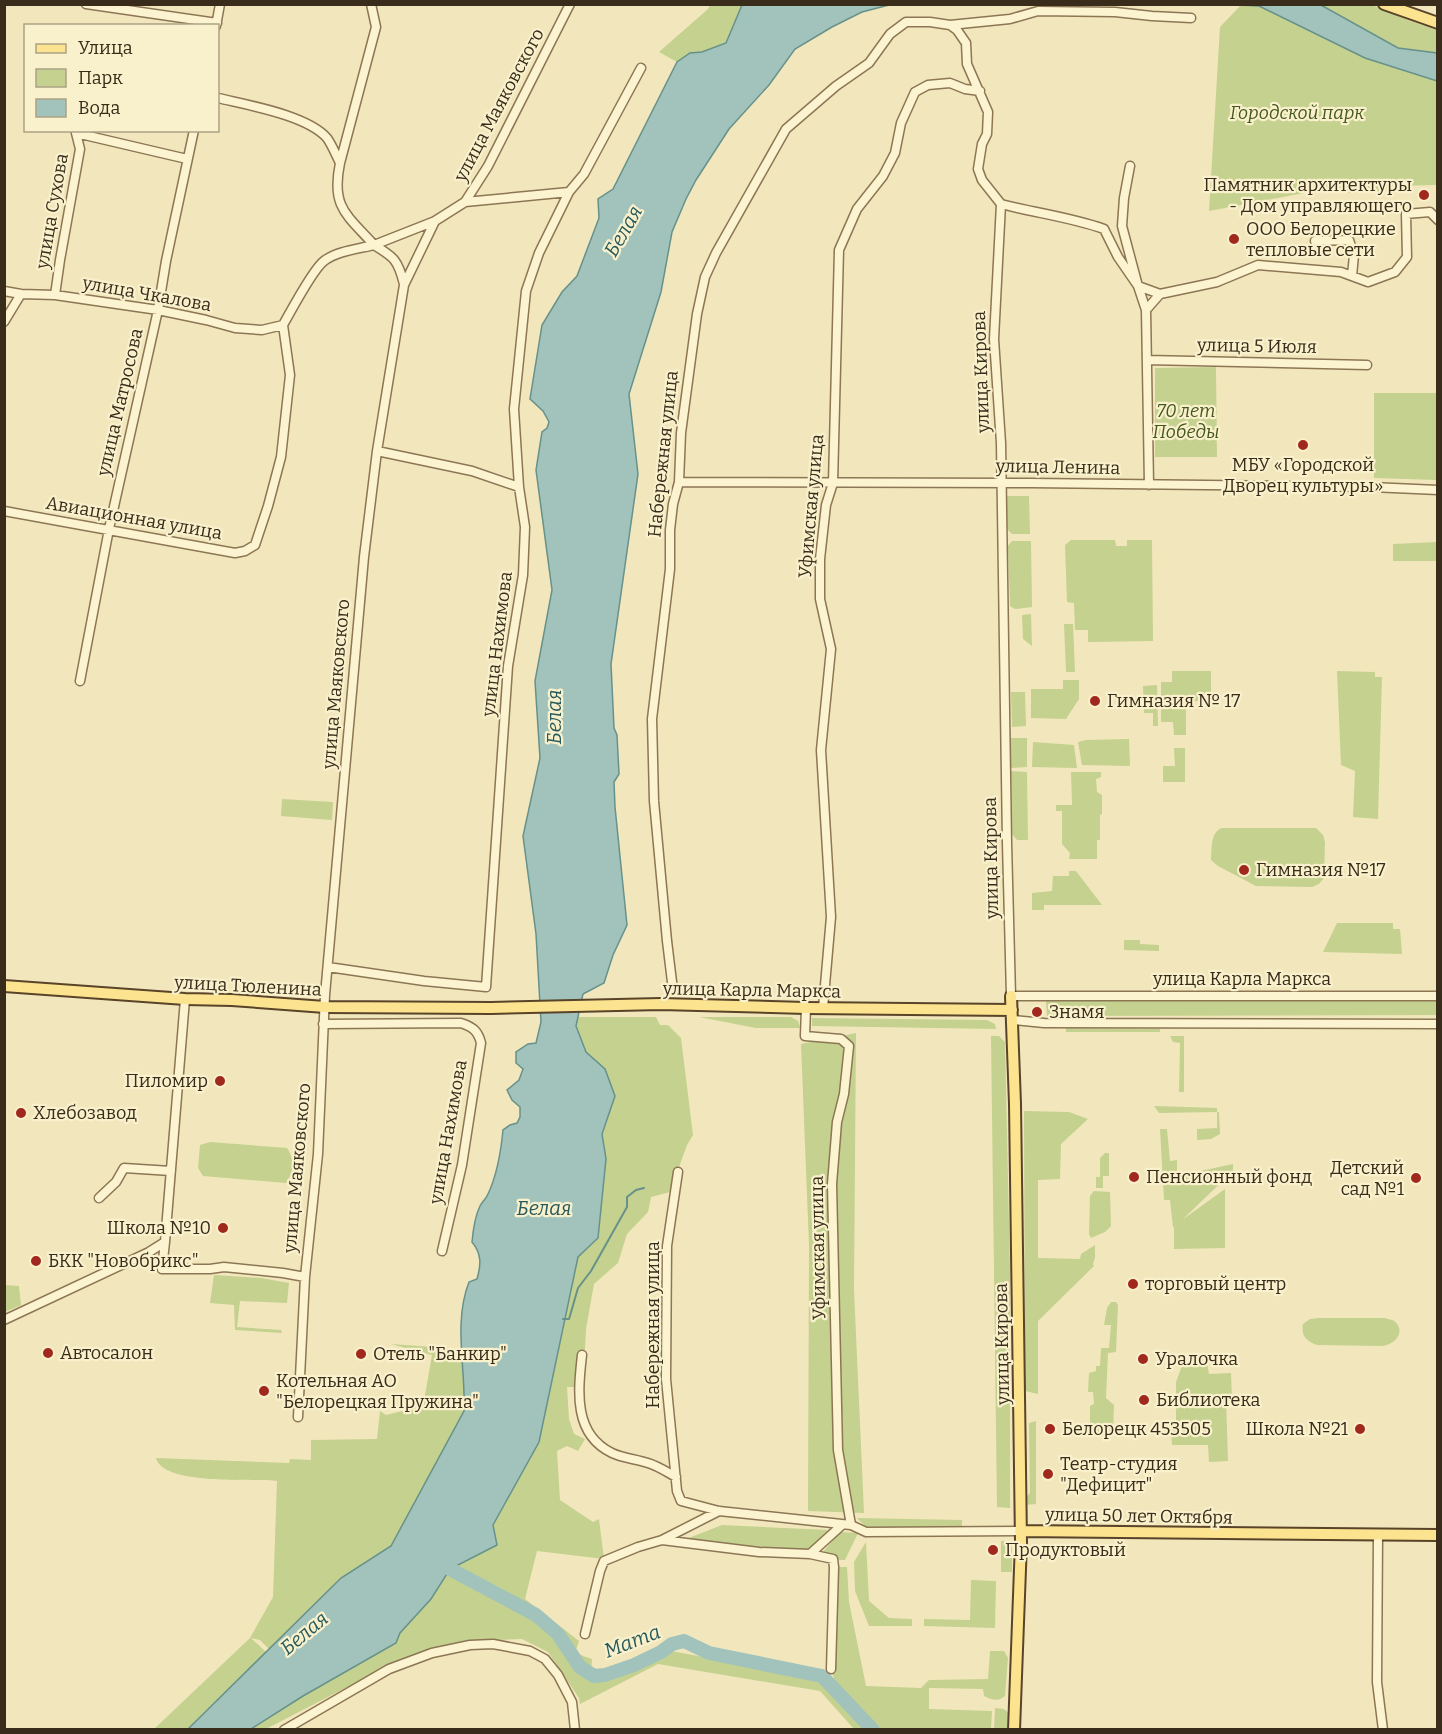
<svg xmlns="http://www.w3.org/2000/svg" width="1442" height="1734" font-family="Bitter,serif">
<rect width="100%" height="100%" fill="#f2e7bc"/>
<path fill="#c4d18f" d="M710,5H742L726,43L702,52L690,53L677,62L659,52L708,9Z
M1241,5L1259,6L1365,58L1437,81V185L1390,186L1380,193L1309,192L1209,211L1220,27Z
M1321,5H1372L1410,21L1437,30V53L1398,48Z
M1216,367L1217,457H1155V368Z
M1374,393H1437V480L1374,478Z
M1006,496H1029L1030,534H1012L1007,529Z
M1071,540H1115L1116,546H1127V540H1152L1153,641L1088,642V630H1075L1074,603L1067,602L1065,545Z
M1012,541H1031L1032,607L1015,609L1010,606L1008,546Z
M1437,542V561H1393V544Z
M1031,614L1032,646L1023,639L1022,615Z
M1064,624H1073L1075,672H1066Z
M1172,671H1211V701H1186V735H1174L1173,722H1161V682H1172Z
M1337,671L1375,672V677H1382L1378,819L1353,817L1355,771L1341,765Z
M1063,680H1079V699L1066,719L1031,718V689H1063Z
M1157,685L1158,726H1153V713H1144L1143,686Z
M1011,692H1025L1026,726L1012,727Z
M1011,738H1027V767L1011,768Z
M1129,739L1130,766L1082,765L1078,742L1086,740Z
M1033,742L1074,745L1077,768L1032,767Z
M1174,748H1185V782H1163V766H1175Z
M1011,771L1027,772L1028,840H1017L1012,834Z
M1071,772H1101V777L1096,779L1097,792L1102,795V814L1100,815V840H1097V859H1069L1070,853L1062,844V811H1056V805H1072Z
M282,799L333,802L332,820L281,816Z
M1222,828H1316L1323,835L1325,842L1324,878L1319,884L1312,887L1256,886L1218,866L1211,860C1212,849 1210,832 1222,828Z
M1069,871H1076L1102,905H1044V910H1032V893L1052,891L1053,876H1069Z
M1337,923H1393V929H1400L1402,954L1323,952Z
M1124,940H1140V944L1159,945V951L1124,950Z
M1046,1001H1437L1438,1015L1047,1016Z
M578,1017H656L660,1025H668L681,1038L693,1135L687,1145L670,1192L651,1197L648,1212L627,1234L618,1263L594,1284L586,1329L583,1387H567L569,1419L574,1434L585,1439L578,1451L567,1446L557,1451L560,1500L593,1522L599,1519L604,1559L537,1551L525,1599L579,1641L575,1653L592,1659L591,1672L603,1673L660,1649L835,1681L831,1669L834,1567H847L849,1602L866,1686L921,1688L929,1680L988,1679L990,1651H1004L1008,1658L1005,1696C998,1702 992,1700 984,1696L983,1689L929,1688V1709L992,1711L991,1729H854L820,1691L658,1664L580,1704L579,1698L548,1652L522,1639L471,1641L382,1669L266,1729L251,1730L303,1696L396,1643L400,1633L431,1599L450,1569L497,1545L493,1525L539,1442L578,1257L598,1238L606,1159L602,1134L615,1096L605,1069L586,1052L576,1026Z
M699,1017H791L798,1021L800,1028H756Z
M812,1018L987,1020L995,1024L996,1029L812,1026Z
M1066,1028L1160,1029V1032H1066Z
M856,1033L854,1290L864,1513L808,1511L809,1245L801,1044Z
M991,1036H999L1005,1042L1010,1270V1508L997,1507Z
M1170,1036H1184V1092H1179L1180,1043L1173,1042Z
M1154,1106L1217,1108V1112H1219L1220,1134L1211,1139L1197,1140V1129L1217,1128V1112L1159,1113Z
M1024,1111L1069,1112L1088,1119L1061,1144L1060,1179L1038,1180V1258L1080,1259L1081,1254L1095,1245V1258L1093,1264L1094,1266L1038,1321V1394L1025,1391Z
M1160,1129H1167L1170,1161L1177,1160V1176L1233,1164V1171L1182,1220L1225,1189V1248L1174,1249V1227H1173L1170,1200H1164Z
M210,1142L287,1148C295,1159 294,1173 286,1183L203,1176L198,1168L200,1145Z
M1105,1153H1109V1176H1103V1188H1096V1177H1100V1158Z
M1094,1191L1110,1192L1111,1226L1105,1232L1091,1238L1089,1234L1090,1196Z
M214,1275L261,1278L289,1283L287,1303L240,1301L237,1327L281,1330L282,1333L235,1330L234,1305L210,1303Z
M4,1285L19,1286L21,1305L5,1312Z
M1111,1302H1116L1118,1305L1116,1352L1108,1353L1106,1398L1114,1405L1113,1433L1112,1436H1090V1406L1094,1404L1093,1392H1088L1089,1373L1096,1371V1366H1100L1101,1348H1109L1111,1325H1104L1107,1308Z
M1319,1318H1384C1385,1318 1393,1320 1394,1321C1407,1331 1395,1345 1382,1346L1317,1345C1306,1341 1301,1336 1303,1324L1310,1319Z
M391,1344L447,1348L462,1351L465,1394L464,1411L391,1546L341,1578L269,1649L260,1640L251,1638L266,1652L187,1729L153,1730L250,1638L273,1597L277,1481C253,1478 163,1486 156,1458L289,1463L290,1459L311,1460V1440L377,1439L380,1411L386,1415L423,1406L432,1355Z
M1183,1363H1207L1209,1374L1231,1373L1232,1399H1226L1228,1461L1209,1462L1208,1445H1172L1171,1429L1176,1428V1382Z
M1036,1421V1504L1025,1505V1498L1030,1493L1029,1423Z
M857,1518L962,1520V1527L867,1528Z
M722,1525L828,1530L806,1557L676,1543Z
M840,1532L858,1533L845,1560L817,1559Z
M1001,1541H1012V1572H1001Z
M866,1542L869,1601L889,1618L912,1619V1626H869L855,1591L854,1562Z
M971,1580L996,1581L995,1628L924,1626V1619L970,1620Z
M995,1708L1004,1709L1011,1715L1010,1729L994,1730Z"/>
<path fill="#a1c3bc" stroke="#67918b" stroke-width="1.5" d="M742,5H889L862,12L832,27L795,49L769,85L729,129L696,180L686,199L672,232L661,292L629,394L638,474L611,664L614,728L617,735L619,774L614,782L615,807L627,925L613,955L604,983L583,994L576,1026L586,1052L605,1069L615,1096L602,1134L606,1159L598,1238L578,1257L539,1442L493,1525L497,1545L450,1569L431,1599L400,1633L396,1643L303,1696L251,1729L187,1730L341,1578L391,1546L464,1411C466,1369 453,1323 469,1282L477,1279C481,1265 482,1254 472,1242C473,1231 475,1216 480,1206C482,1202 486,1199 488,1194C497,1175 501,1151 503,1130L510,1125L517,1123L520,1117V1107L512,1100L507,1090L519,1080L523,1069L516,1063V1052L528,1044L536,1043L541,1022L536,934L523,836L540,758L535,681L552,590L536,470L542,432L547,428L549,422L543,411L530,399L542,325L562,292L577,276L599,218L598,199L613,189L677,62L690,53L702,52L726,43Z
M1238,5H1321L1398,48L1437,53V81L1365,58L1259,6Z"/>
<g fill="none" stroke-linecap="round" stroke-linejoin="round">
<path stroke="#67918b" stroke-width="2" d="M563,1319H569L578,1288L591,1271L627,1207V1197L636,1190L644,1188"/>
<path stroke="#a1c3bc" stroke-width="14" d="M439,1557L450,1569L536,1615L558,1634L580,1667L594,1676L605,1675L634,1665L661,1652L672,1644L684,1641L709,1653L822,1676L873,1730"/>
<g stroke="#8c7654" stroke-width="11">
<path id="minor" d="M86,4L217,23
M371,4L376,27L340,163C331,207 346,214 374,245L435,221
M950,25L1010,19L1038,11L1115,12L1152,16L1191,18
M216,26L220,4
M218,98C247,105 307,115 327,138C332,145 336,155 340,163
M1130,166L1124,198L1122,226L1138,286L1160,294
M465,202L569,192
M1001,204C1035,213 1070,217 1104,229L1118,257L1138,286L1146,310
M1315,241L1349,240L1354,255L1352,276
M4,291L21,294L55,295L158,310L206,320L235,328L262,330L283,325
M1160,294L1217,282L1258,265L1341,272L1368,282L1395,272L1407,257L1406,214L1430,212L1438,220
M55,295L60,260L80,149L76,133L187,159
M4,322L21,294
M1147,360L1367,365
M377,451L472,471L519,487
M679,482L1031,483L1371,487L1438,490
M1149,485L1146,310L1160,294
M4,511L235,553L245,551L255,545L268,506L281,457L290,375L283,325C291,311 313,269 324,261C337,251 358,249 374,245C394,257 398,260 404,284
M80,681L109,529L158,310L166,261L194,130
M328,967L424,981L486,987L508,666L523,575L525,527L519,487L514,409L526,291L539,253L569,192L584,174L641,68
M673,990L667,941L654,801L652,719L670,569V530L673,504L679,482L681,433L697,314L705,277L716,253L786,129L836,86L869,63L890,34L906,22H930L950,25L957,30L966,43L967,64L988,112L987,134L982,144L978,169L982,180L1001,204L994,339L1001,443L1007,843L1011,996H1438
M806,1008L805,1036L841,1039L849,1046L844,1094L837,1122L832,1184L838,1450L851,1525
M823,1008L831,917L821,750L831,649L820,599V559L826,505L833,483L839,250L857,209L883,176L895,153L901,123L915,92L928,85L950,83L965,89L980,91
M1013,1020L1044,1023L1438,1024
M323,1024L461,1023C473,1027 478,1031 481,1043L462,1165L442,1251
M678,1172L667,1246L666,1379L677,1491L681,1501L719,1511L851,1525L866,1532L1020,1531
M99,1198L116,1182L124,1168L171,1171
M165,1242L162,1269H210L224,1267L283,1273L305,1277
M4,1320L149,1252L165,1242L185,999
M582,1355C578,1391 573,1434 612,1453C622,1458 636,1459 648,1463C658,1466 667,1472 676,1477
M298,1417L305,1277L318,1154L325,995L364,557L377,451L404,285L435,221L465,202L488,166L570,4
M1378,1535L1377,1682L1383,1730
M662,1540L759,1552L810,1554L842,1525
M810,1554L833,1559L834,1567L831,1669
M585,1634L600,1571L604,1561L638,1547L662,1540L719,1511
M284,1730L389,1669L432,1653L470,1645L493,1644L530,1651L545,1659L558,1675L572,1702L575,1730"/>
</g>
<g stroke="#594329" stroke-width="14">
<path id="major" d="M1384,4L1438,23
M4,986L185,999L232,1000L325,1007L491,1008L661,1004L806,1008L1012,1010
M1011,996L1015,1104L1021,1542L1014,1730
M1020,1531L1438,1535"/>
</g>
<use href="#minor" stroke="#fcf3d0" stroke-width="8"/>
<use href="#major" stroke="#fbe38f" stroke-width="10"/>
</g>
<g fill="#a1281d" stroke="#f9f0cc" stroke-width="2">
<circle cx="1424" cy="195" r="6"/>
<circle cx="1234" cy="239" r="6"/>
<circle cx="1303" cy="445" r="6"/>
<circle cx="1095" cy="701" r="6"/>
<circle cx="1244" cy="870" r="6"/>
<circle cx="1037" cy="1012" r="6"/>
<circle cx="220" cy="1081" r="6"/>
<circle cx="21" cy="1113" r="6"/>
<circle cx="1134" cy="1177" r="6"/>
<circle cx="1416" cy="1178" r="6"/>
<circle cx="223" cy="1228" r="6"/>
<circle cx="36" cy="1261" r="6"/>
<circle cx="1133" cy="1284" r="6"/>
<circle cx="48" cy="1353" r="6"/>
<circle cx="361" cy="1354" r="6"/>
<circle cx="1143" cy="1359" r="6"/>
<circle cx="264" cy="1391" r="6"/>
<circle cx="1144" cy="1400" r="6"/>
<circle cx="1050" cy="1429" r="6"/>
<circle cx="1360" cy="1429" r="6"/>
<circle cx="1048" cy="1474" r="6"/>
<circle cx="993" cy="1550" r="6"/>
</g>
<g text-anchor="middle" dominant-baseline="central" stroke-width="4.5" stroke-linejoin="round" paint-order="stroke">
<g font-size="18" fill="#392c1a" stroke="#f9f0cc">
<text transform="translate(499 105) rotate(-62)">улица Маяковского</text>
<text transform="translate(52 211) rotate(-80)">улица Сухова</text>
<text transform="translate(147 294) rotate(10)">улица Чкалова</text>
<text transform="translate(1257 346) rotate(1)">улица 5 Июля</text>
<text transform="translate(981 372) rotate(-92)">улица Кирова</text>
<text transform="translate(120 402) rotate(-77)">улица Матросова</text>
<text transform="translate(663 454) rotate(-84)">Набережная улица</text>
<text transform="translate(1058 467) rotate(1)">улица Ленина</text>
<text transform="translate(811 506) rotate(-85)">Уфимская улица</text>
<text transform="translate(134 518) rotate(10)">Авиационная улица</text>
<text transform="translate(497 644) rotate(-83)">улица Нахимова</text>
<text transform="translate(336 684) rotate(-85)">улица Маяковского</text>
<text transform="translate(991 858) rotate(-91)">улица Кирова</text>
<text x="1242" y="979">улица Карла Маркса</text>
<text transform="translate(248 986) rotate(3)">улица Тюленина</text>
<text transform="translate(752 990) rotate(1)">улица Карла Маркса</text>
<text transform="translate(448 1132) rotate(-80)">улица Нахимова</text>
<text transform="translate(297 1168) rotate(-85)">улица Маяковского</text>
<text transform="translate(818 1248) rotate(-91)">Уфимская улица</text>
<text transform="translate(653 1325) rotate(-90)">Набережная улица</text>
<text transform="translate(1002 1344) rotate(-91)">улица Кирова</text>
<text transform="translate(1139 1516) rotate(1)">улица 50 лет Октября</text>
</g>
<g font-size="18" font-style="italic" fill="#45581e" stroke="#f9f0cc">
<text x="1297" y="113">Городской парк</text>
<text x="1186" y="411">70 лет<tspan x="1186" dy="21">Победы</tspan></text>
</g>
<g font-size="18" fill="#392c1a" stroke="#f9f0cc" text-anchor="start">
<text x="1412" y="185" text-anchor="end">Памятник архитектуры<tspan x="1412" dy="21">- Дом управляющего</tspan></text>
<text x="1246" y="229">ООО Белорецкие<tspan x="1246" dy="21">тепловые сети</tspan></text>
<text x="1303" y="465" text-anchor="middle">МБУ «Городской<tspan x="1303" dy="21">Дворец культуры»</tspan></text>
<text x="1107" y="701">Гимназия № 17</text>
<text x="1256" y="870">Гимназия №17</text>
<text x="1049" y="1012">Знамя</text>
<text x="208" y="1081" text-anchor="end">Пиломир</text>
<text x="33" y="1113">Хлебозавод</text>
<text x="1404" y="1168" text-anchor="end">Детский<tspan x="1404" dy="21">сад №1</tspan></text>
<text x="1146" y="1177">Пенсионный фонд</text>
<text x="211" y="1228" text-anchor="end">Школа №10</text>
<text x="48" y="1261">БКК "Новобрикс"</text>
<text x="1145" y="1284">торговый центр</text>
<text x="60" y="1353">Автосалон</text>
<text x="373" y="1354">Отель "Банкир"</text>
<text x="1155" y="1359">Уралочка</text>
<text x="276" y="1381">Котельная АО<tspan x="276" dy="21">"Белорецкая Пружина"</tspan></text>
<text x="1156" y="1400">Библиотека</text>
<text x="1062" y="1429">Белорецк 453505</text>
<text x="1348" y="1429" text-anchor="end">Школа №21</text>
<text x="1060" y="1464">Театр-студия<tspan x="1060" dy="21">"Дефицит"</tspan></text>
<text x="1005" y="1550">Продуктовый</text>
</g>
<g font-size="20" font-style="italic" fill="#285a5b" stroke="#f9f0cc">
<text transform="translate(623 231) rotate(-60)">Белая</text>
<text transform="translate(554 717) rotate(-90)">Белая</text>
<text x="544" y="1208">Белая</text>
<text transform="translate(304 1633) rotate(-40)">Белая</text>
<text transform="translate(632 1641) rotate(-21)">Мата</text>
</g>
</g>
<rect width="1442" height="1734" fill="none" stroke="#392c1a" stroke-width="12"/>
<rect x="24" y="24" width="195" height="108" fill="#f9f0cc" stroke="#aca285" stroke-width="1.5"/>
<rect x="36" y="44" width="30" height="9" fill="#fbe38f" stroke="#aca285" stroke-width="1.5"/>
<text x="78" y="54" font-size="18" fill="#392c1a">Улица</text>
<rect x="36" y="69" width="30" height="18" fill="#c4d18f" stroke="#aca285" stroke-width="1.5"/>
<text x="78" y="84" font-size="18" fill="#392c1a">Парк</text>
<rect x="36" y="99" width="30" height="18" fill="#a1c3bc" stroke="#aca285" stroke-width="1.5"/>
<text x="78" y="114" font-size="18" fill="#392c1a">Вода</text>
</svg>
